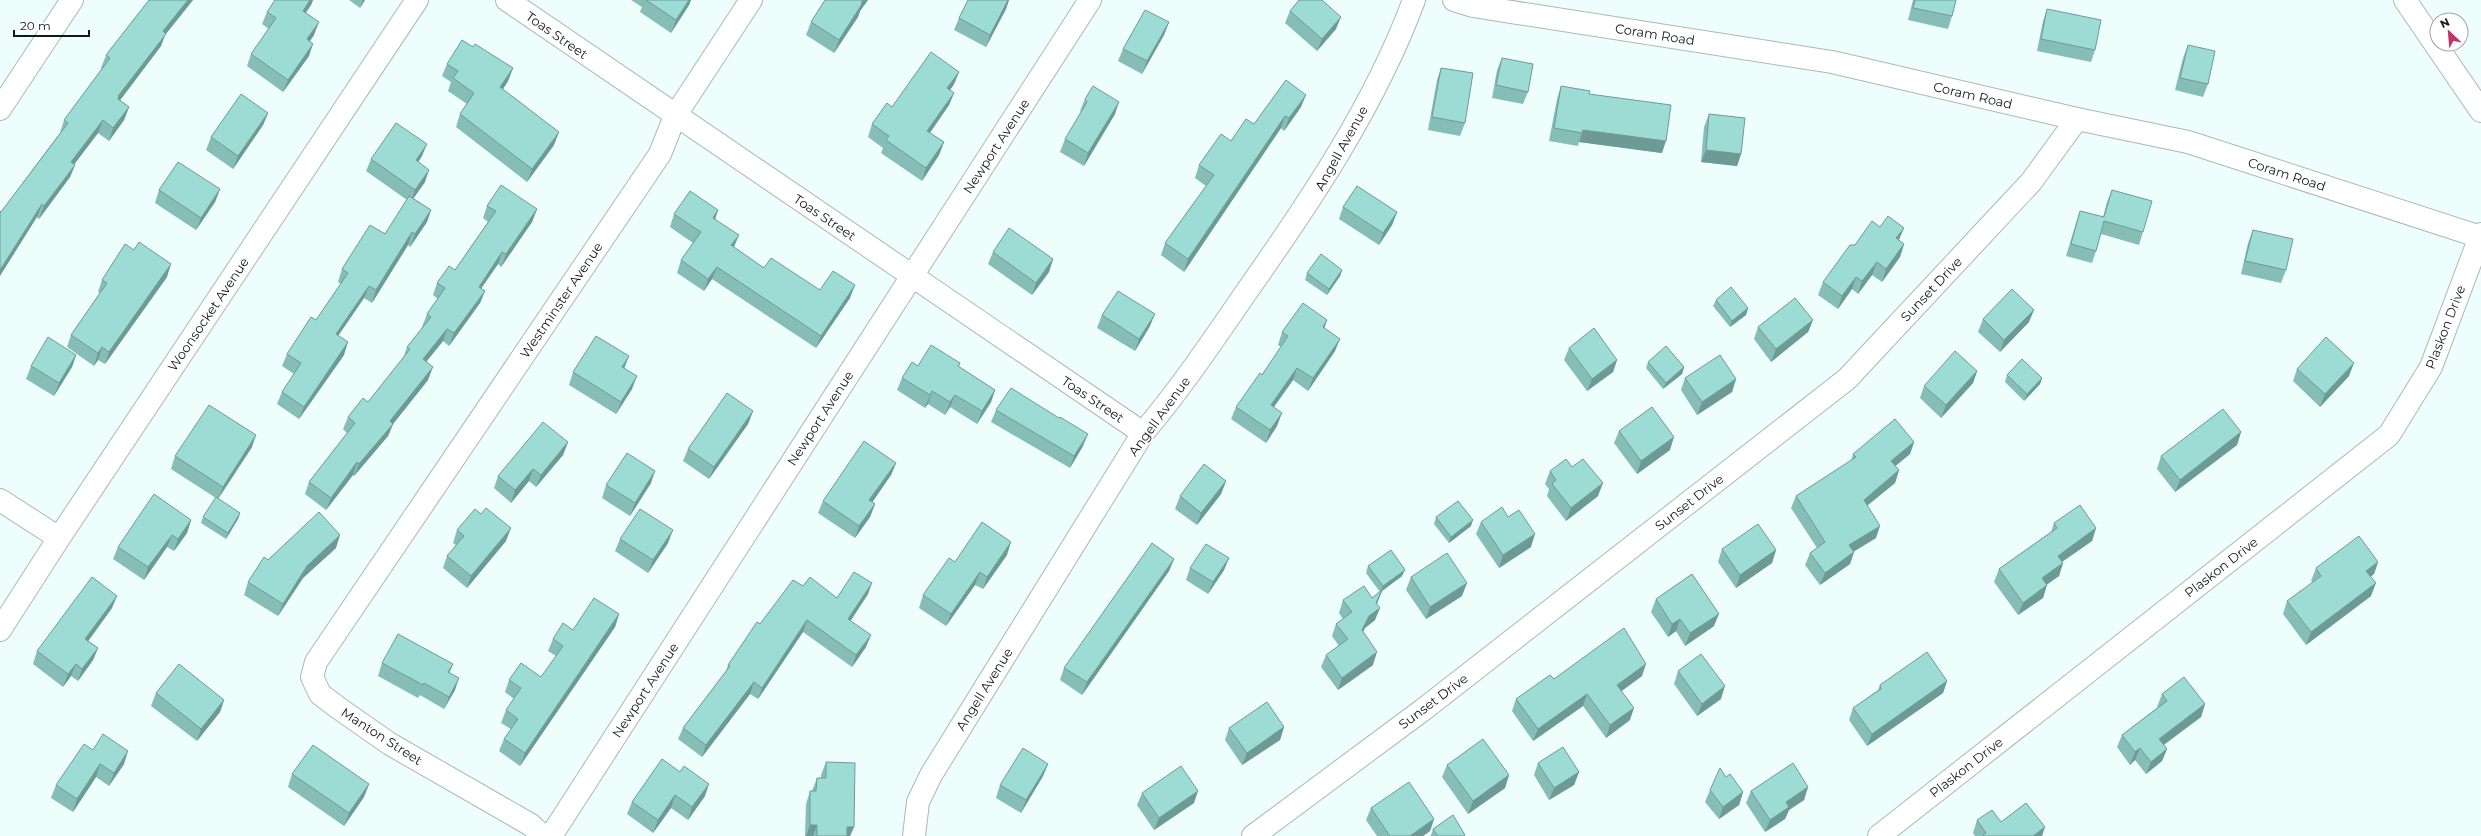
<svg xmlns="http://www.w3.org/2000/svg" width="2481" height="836" font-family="Montserrat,sans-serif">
<rect width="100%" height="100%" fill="#eefefc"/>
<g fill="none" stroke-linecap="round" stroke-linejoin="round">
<g stroke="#a9b9b7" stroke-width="24">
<path id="street" d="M507,0L1143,433
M2405,0L2481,111
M0,109L72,0
M0,500L59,538
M0,630L59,538L417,0
M543,836L531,825L390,744L337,707L320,694L312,677L316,662L660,154L675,116L751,0
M551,836L1090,0
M914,836L918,802L931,775L1143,433C1181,388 1214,339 1247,291C1311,200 1375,105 1414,0
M1253,836L1424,709L1847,379L2031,182L2077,119
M1879,836L2389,435L2431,367L2481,234"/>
</g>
<g stroke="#a9b9b7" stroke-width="24">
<path id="secondary" d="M1454,0L1473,6L1832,62L2077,119L2188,142L2481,237"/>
</g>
<use href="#street" stroke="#fff" stroke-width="22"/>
<use href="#secondary" stroke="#fff" stroke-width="22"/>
</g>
<path fill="#87bdb7" d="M149,0H193L165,35L161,46L120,100L129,107L124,120L109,141L98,133L74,164L75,165L70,177L39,219L37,217L1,212L60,133L64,120L102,69L101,68L106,55Z
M275,0H313L311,5L306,13L314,35L310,41L309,56L283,92L247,66L251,54L269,29L262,24L267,12Z
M349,0H365L360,8Z
M631,0H691L689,5L671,33L640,12L642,7Z
M825,0H868L860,11L858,17L834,53L806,35L811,22Z
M968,0H1009L1006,9L986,47L954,30L959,18Z
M1913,0H1956L1952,16L1948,29L1908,20Z
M2047,9L2095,50L2091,62L2037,51L2043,21Z
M1290,11L1336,29L1317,51L1285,23Z
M1169,22L1164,35L1142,74L1118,61L1123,49Z
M2188,45L2208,84L2203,97L2175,90L2183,58Z
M473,47L513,68L508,81L503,89L554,145L527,182L456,127L460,114L467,104L448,91L451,82L442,76L447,64Z
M1502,58L1528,92L1523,104L1492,98L1497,70Z
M1441,68L1465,123L1460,136L1428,130L1437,80Z
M959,72L954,84L950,90L954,93L949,105L930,133L944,142L939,155L922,181L881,153L883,148L868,137L872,124L892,107Z
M1561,86L1589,94L1662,153L1579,142L1578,146L1549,141L1557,99Z
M1085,99L1115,114L1084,166L1060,152L1065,139L1081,112L1080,111Z
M1301,107L1284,131L1281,128L1184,272L1161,255L1165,243L1206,186L1195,178L1199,165L1254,124Z
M268,113L263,125L233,169L206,150L211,137Z
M1709,114L1741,154L1737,166L1701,162L1704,127Z
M422,156L418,162L425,182L413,198L431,210L427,222L410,247L408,245L372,303L364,298L338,336L344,355L299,419L277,404L282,392L294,374L282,366L287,354L316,320L341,284L338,282L342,269L385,234L407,200L366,171L371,159Z
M220,189L215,202L196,230L155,203L159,190Z
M2112,190L2143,232L2139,245L2101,234L2096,251L2092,263L2066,256L2076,223L2080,211L2103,217L2107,202Z
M487,206L537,209L532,222L501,267L498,264L481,288L485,291L480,303L449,346L443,341L426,362L428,380L393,424L388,436L354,476L353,475L326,510L305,494L309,482L347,433L343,429L348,417L368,402L403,359L407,347L423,327H422L427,314L438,299L433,295L437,283L455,270L488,222L483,218Z
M1343,207L1397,212L1392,225L1379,245L1339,219Z
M718,210L715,219L734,247L764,268L820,290L850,298L816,348L712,279L704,291L677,273L681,260L693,243L670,227L674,214Z
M2253,230L2286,270L2281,283L2241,274L2248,243Z
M1899,240L1904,244L1900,257L1882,282L1872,275L1858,294L1852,289L1838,309L1818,295L1823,282L1855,245Z
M134,250L167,277L105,364L98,360L94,366L67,347L71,335L100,293L98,292L102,280Z
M993,252L1053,259L1049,272L1032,295L988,264Z
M1342,270L1340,276L1327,295L1305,280L1307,273Z
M1716,300L1748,308L1746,315L1730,327L1713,306Z
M1102,315L1150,326L1135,351L1097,328Z
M1983,319L2029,322L2000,352L1978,332Z
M1327,320L1324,328L1335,351L1308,391L1293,380L1274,407L1277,426L1266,443L1231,419L1236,407L1262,375L1281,347L1278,345L1282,332Z
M1813,320L1808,332L1771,362L1754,339L1758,327Z
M1569,348L1617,360L1613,372L1587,391L1564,360Z
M76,355L72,367L54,396L26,379L31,366Z
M1648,362L1684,367L1682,374L1663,389L1646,368Z
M960,363L959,367L995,390L991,402L977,424L950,407L945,415L928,404L925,408L897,390L902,378L918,366Z
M624,369L632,389L616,414L569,385L573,372Z
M2297,369L2349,376L2320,407L2293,381Z
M1977,371L1973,383L1941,418L1920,398L1924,386Z
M2007,375L2042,378L2040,384L2024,401L2005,382Z
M1685,378L1736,379L1732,392L1697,415L1681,390Z
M996,410L1083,446L1070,468L991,422Z
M753,411L748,424L709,479L683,461L688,449Z
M1619,431L1670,450L1637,474L1614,443Z
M2241,432L2237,445L2175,492L2157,469L2161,456Z
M568,442L563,455L536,487L529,481L511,503L494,488L498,476Z
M1914,442L1910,454L1895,466L1899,470L1895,483L1867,506L1876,538L1854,551L1850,564L1820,585L1805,565L1810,553L1817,548L1791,508L1796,496L1851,461L1853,454Z
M252,447L218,499L240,513L238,519L226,539L201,523L203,517L216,498L171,469L175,456Z
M896,463L891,475L872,502L875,504L870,517L855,538L818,513L823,501Z
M1572,467L1598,496L1566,521L1547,496L1549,489L1545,484L1550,471Z
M1226,481L1221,494L1197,525L1175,509L1180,496Z
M651,483L630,516L602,498L606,485Z
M1436,517L1471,526L1449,543L1434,524Z
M1508,517L1531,547L1499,568L1476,534L1481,522Z
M191,520L187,533L174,551L167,547L144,580L113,559L118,547Z
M2054,523L2096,528L2092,541L2062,562L2063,563L2059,576L2047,584L2043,598L2018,615L1994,582L1999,569L2051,532Z
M457,530L506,541L467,588L443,568L447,556L456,545L453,543Z
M620,539L668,543L648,573L615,551Z
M336,548L303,578L278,616L244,595L248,582L268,560Z
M1722,549L1776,550L1772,563L1736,588L1718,562Z
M1007,555L983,589L975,585L946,626L919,608L923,595L955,562Z
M1229,558L1224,570L1208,594L1186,580L1190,568Z
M1174,559L1169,571L1082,695L1060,680L1064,668Z
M2378,562L2374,574L2371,576V596L2306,645L2283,614L2287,601L2313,582L2311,581L2316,568Z
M1368,566L1402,576L1382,591L1377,604L1375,620L1365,628L1363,632L1373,665L1338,690L1321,667L1326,655L1339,646L1332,636L1336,624L1343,619L1339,613L1343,600L1372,598L1380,592L1366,573Z
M1411,577L1462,596L1426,619L1406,590Z
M803,586L837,598L868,594L850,621L866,647L852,667L803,632L758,699L750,694L702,757L678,739L683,728L726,671L728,665L760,624Z
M1656,599L1714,626L1685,646L1676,631L1668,637L1651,612Z
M112,608L88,641L98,648L93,660L78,681L71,676L63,687L33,664L37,651Z
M619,614L615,627L520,766L499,751L504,739L511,729L501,723L506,710L514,699L505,692L509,680L541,677L556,656L548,651L553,639L573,630Z
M382,663L453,664L450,672L455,690L444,709L420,695L418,698L378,676Z
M1678,671L1721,699L1697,716L1674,684Z
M1642,676L1622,691L1630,720L1606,738L1583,706L1533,741L1512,711L1516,699L1554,679Z
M1947,681L1943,693L1867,746L1849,720L1853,708L1878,690L1880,685Z
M156,693L224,700L220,712L197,741L151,706Z
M2162,694L2205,704L2201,717L2164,745L2167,749L2162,761L2146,774L2135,760L2130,765L2117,747L2122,735L2158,707H2157Z
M1284,727L1280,740L1242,765L1225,740L1229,728Z
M93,750L124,764L109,786L96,777L73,812L51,798L56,785Z
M662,759L705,796L688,820L671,808L653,833L627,814L632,802Z
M826,762L854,827L850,836H805L806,804L810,791H812L817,778H821V775Z
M1538,763L1579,772L1574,785L1549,800L1534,775Z
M1048,764L1043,776L1021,813L996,798L1000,785Z
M1447,765L1509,775L1505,788L1468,814L1442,777Z
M292,774L369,784L364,797L344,826L288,787Z
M1726,777L1743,792L1739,805L1719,819L1705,802L1710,790Z
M1808,787L1804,800L1789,810L1785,819L1765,832L1746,803L1751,791Z
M1142,793L1194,803L1154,830L1137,805Z
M1371,808L1434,819L1430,831L1423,836H1377L1366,820Z
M1977,820L2001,822L2042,836H1975L1973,833Z
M1433,829L1465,836H1431V835Z"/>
<path fill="#6e9a95" d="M188,0H193L165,35L161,46L115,107L119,95L163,31Z
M310,0H313L311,5L298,23L303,11Z
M363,0H365L360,8Z
M689,0H691L689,5L671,33L676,20Z
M863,0H868L860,11L858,17L834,53L839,40Z
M1008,0H1009L1006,9L986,47L990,35Z
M1341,17L1336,29L1317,51L1322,39Z
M319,22L314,35L302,52L307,39Z
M1169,22L1164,35L1142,74L1147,61Z
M313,44L309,56L283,92L288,80Z
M513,68L508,81L496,100L500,87Z
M959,72L954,84L943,101L947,88Z
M954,93L949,105L922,144L927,131Z
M1306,95L1301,107L1284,131L1289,118Z
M1119,102L1115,114L1084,166L1088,153Z
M129,107L124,120L109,141L113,128Z
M268,113L263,125L233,169L238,156Z
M1285,116L1281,128L1184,272L1188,259Z
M103,120L98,133L67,174L71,162Z
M1583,130L1666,141L1662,153L1579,142Z
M559,132L554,145L527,182L532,169Z
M944,142L939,155L922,181L926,168Z
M427,144L422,156L411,173L416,160Z
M1706,150L1741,154L1737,166L1701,162Z
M75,165L70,177L39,219L44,206Z
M429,170L425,182L411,202L415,190Z
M220,189L215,202L196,230L201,218Z
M42,204L37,217L0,276V270Z
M537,209L532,222L501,267L506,254Z
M431,210L427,222L410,247L415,234Z
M718,210L714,223L713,218Z
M1397,212L1392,225L1379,245L1383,233Z
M1904,228L1899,240L1896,238Z
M412,232L408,245L372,303L376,290Z
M739,235L734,247L731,245Z
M1904,244L1900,257L1882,282L1886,269Z
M502,252L498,264L474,299L479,287Z
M1053,259L1049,272L1032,295L1036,283Z
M1877,262L1872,275L1858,294L1862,281Z
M171,264L167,277L105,364L109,352Z
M717,267L712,279L704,291L708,279Z
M1342,270L1340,276L1327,295L1329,289Z
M1856,277L1852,289L1838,309L1842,296Z
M855,285L850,298L816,348L821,336Z
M369,286L364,298L331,346L336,334Z
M485,291L480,303L449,346L454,333Z
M1748,308L1746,315L1730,327L1732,321Z
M2034,310L2029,322L2000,352L2004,340Z
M1155,314L1150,326L1135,351L1139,339Z
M1327,320L1323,332V327Z
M1813,320L1808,332L1771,362L1776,349Z
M447,329L443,341L418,372L423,359Z
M1340,339L1335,351L1308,391L1313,378Z
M348,342L344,355L299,419L304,407Z
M102,347L98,360L94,366L98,353Z
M76,355L72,367L54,396L59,383Z
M629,356L624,369L622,367Z
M1617,360L1613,372L1587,391L1592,379Z
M2354,363L2349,376L2320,407L2325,394Z
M433,367L428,380L393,424L388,436L354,476L359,464L390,421Z
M1684,367L1682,374L1663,389L1666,383Z
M1297,368L1293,380L1266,418L1271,405Z
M1977,371L1973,383L1941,418L1946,405Z
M637,376L632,389L616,414L621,402Z
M2042,378L2040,384L2024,401L2027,394Z
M1736,379L1732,392L1697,415L1702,402Z
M995,390L991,402L977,424L982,411Z
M932,391L928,404L925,408L930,395Z
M955,395L950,407L945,415L950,402Z
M753,411L748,424L709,479L714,467Z
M1282,413L1277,426L1266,443L1270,430Z
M2241,432L2237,445L2175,492L2180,480Z
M1088,434L1083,446L1070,468L1074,456Z
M256,435L252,447L218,499L223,487Z
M1674,437L1670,450L1637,474L1641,461Z
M568,442L563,455L536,487L541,475Z
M1914,442L1910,454L1887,473L1891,461Z
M357,462L353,475L326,510L331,498Z
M896,463L891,475L865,513L869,500Z
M533,469L529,481L511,503L515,490Z
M1899,470L1895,483L1859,512L1864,500Z
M655,471L651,483L630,516L635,503Z
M1226,481L1221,494L1197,525L1201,513Z
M1603,483L1598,496L1566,521L1571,508Z
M875,504L870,517L855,538L859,526Z
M240,513L238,519L226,539L228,533Z
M191,520L187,533L174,551L178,539Z
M1473,520L1471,526L1449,543L1451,537Z
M1880,526L1876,538L1845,557L1849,545Z
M511,528L506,541L467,588L471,576Z
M2096,528L2092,541L2053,568L2058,556Z
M673,530L668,543L648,573L653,560Z
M1535,534L1531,547L1499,568L1503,555Z
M172,535L167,547L144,580L148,567Z
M340,535L336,548L303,578L278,616L283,604L307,566Z
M1011,542L1007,555L983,589L987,577Z
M1776,550L1772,563L1736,588L1740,575Z
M1854,552L1850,564L1820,585L1825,573Z
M1229,558L1224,570L1208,594L1213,582Z
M1174,559L1169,571L1082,695L1087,682Z
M2378,562L2374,574L2362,583L2366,571Z
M2063,563L2059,576L2038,591L2042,578Z
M1405,570L1402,576L1382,591L1377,603L1372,613L1380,608L1375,620L1365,628L1357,643L1362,630L1380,592L1383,586Z
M980,572L975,585L946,626L951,614Z
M872,583L868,594L844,631L848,619Z
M1467,583L1462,596L1426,619L1430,607Z
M2376,583L2371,596L2306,645L2311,632Z
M2047,585L2043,598L2018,615L2023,603Z
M117,596L112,608L81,651L85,639Z
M619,614L615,627L520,766L525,753Z
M1719,614L1714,626L1685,646L1690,633Z
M1680,619L1676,631L1668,637L1672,624Z
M807,620L803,632L758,699L762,688Z
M871,635L866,647L852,667L856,655Z
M98,648L93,660L78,681L82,669Z
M1377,652L1373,665L1338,690L1342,678Z
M76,664L71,676L63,687L68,674Z
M1646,664L1642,676L1613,697L1617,685Z
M459,678L455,690L444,709L449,697Z
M1947,681L1943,693L1867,746L1872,734Z
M754,682L750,694L702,757L706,745Z
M1725,686L1721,699L1697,716L1702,704Z
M1587,694L1583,706L1533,741L1538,729Z
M224,700L220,712L197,741L201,729Z
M2205,704L2201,717L2155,751L2159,739Z
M1634,708L1630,720L1606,738L1610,725Z
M1284,727L1280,740L1242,765L1247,753Z
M2140,748L2135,760L2130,765L2135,752Z
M2167,749L2162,761L2146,774L2151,762Z
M128,751L124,764L109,786L114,773Z
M100,764L96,777L73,812L77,799Z
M1048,764L1043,776L1021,813L1026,800Z
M1579,772L1574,785L1549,800L1554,788Z
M1509,775L1505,788L1468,814L1473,801Z
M369,784L364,797L344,826L349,813Z
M709,784L705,796L688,820L692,807Z
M1808,787L1804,800L1789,810L1785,819L1765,832L1770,820L1786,802Z
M1198,791L1194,803L1154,830L1159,818Z
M1743,792L1739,805L1719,819L1723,807Z
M675,795L671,808L653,833L658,820Z
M1434,819L1430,831L1423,836H1410Z
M810,825H817L813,836H806Z
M847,827H854L850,836H844Z
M2045,827L2042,836H2033Z"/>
<path fill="#9ddcd5" stroke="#6e9a95" d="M149,0H188L163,31L166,34L119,95L118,99L129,107L113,128L103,120L71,162L75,165L44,206L42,204L0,270V211L1,212L68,123L64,120L110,58L106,55Z
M275,0H310L303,11L319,22L307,39L313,44L288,80L251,54L276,18L267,12Z
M646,0H689L676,20Z
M825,0H863L861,4H862L839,40L811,22Z
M968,0H1008L990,35L959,18Z
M1299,0H1322L1341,17L1322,39L1290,11Z
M1915,0H1956L1952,16L1913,8Z
M2047,9L2101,20L2095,50L2041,39Z
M1145,10L1169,22L1147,61L1123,49Z
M462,40L473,47L475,44L513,68L500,87L559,132L532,169L460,114L474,93L453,78L458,71L447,64Z
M2188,45L2215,51L2208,84L2180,78Z
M931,52L959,72L947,88L954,93L927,131L944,142L926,168L886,140L889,136L872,124L887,103L892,107Z
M1502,58L1533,64L1528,92L1496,85Z
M1441,68L1473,73L1465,123L1432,117Z
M1286,80L1306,95L1289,118L1285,116L1188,259L1165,243L1214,175L1199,165L1221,134L1231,141L1246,119L1254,124Z
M1093,86L1119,102L1088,153L1065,139L1087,102L1085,99Z
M1561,86L1590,91L1589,94L1671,105L1666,141L1583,130L1582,133L1554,128Z
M241,94L268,113L238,156L211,137Z
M1709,114L1745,118L1741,154L1706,150Z
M396,123L427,144L416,160L429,170L415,190L371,159Z
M178,162L220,189L201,218L159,190Z
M501,185L537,209L506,254L502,252L479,287L485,291L454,333L447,329L423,359L433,367L390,421L393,424L359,464L357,462L331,498L309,482L355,423L348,417L363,398L368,402L410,349L407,347L431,317L427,314L445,288L437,283L449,266L455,270L496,211L487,206Z
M1357,186L1397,212L1383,233L1343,207Z
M2112,190L2152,201L2143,232L2104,221L2096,251L2071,244L2080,211L2104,217Z
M690,191L718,210L713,218L739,235L731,245L764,268L771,258L820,290L833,271L855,285L821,336L717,267L708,279L681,260L701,232L674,214Z
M409,196L431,210L415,234L412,232L376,290L369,286L336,334L348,342L304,407L282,392L301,363L287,354L311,317L316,320L348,273L342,269L370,225L385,234Z
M1888,216L1904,228L1896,238L1904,244L1886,269L1877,262L1862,281L1856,277L1842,296L1823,282L1850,245H1855L1872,221L1880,227Z
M1009,228L1053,259L1036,283L993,252Z
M2253,230L2293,239L2286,270L2245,261Z
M139,242L171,264L109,352L102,347L98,353L71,335L107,283L102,280L125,244L134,250Z
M1321,254L1342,270L1329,289L1307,273Z
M1731,287L1748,308L1732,321L1716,300Z
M2012,289L2034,310L2004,340L1983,319Z
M1118,291L1155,314L1139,339L1102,315Z
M1795,298L1813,320L1776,349L1758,327Z
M1303,303L1327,320L1323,327L1340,339L1313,378L1297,368L1271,405L1282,413L1270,430L1236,407L1260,373L1262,375L1288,336L1282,332Z
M1594,328L1617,360L1592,379L1569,348Z
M596,336L629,356L622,367L637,376L621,402L573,372Z
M48,337L76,355L59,383L31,366Z
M2326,337L2354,363L2325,394L2297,369Z
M931,345L960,363L958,366L995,390L982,411L955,395L950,402L932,391L930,395L902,378L912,362L918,366Z
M1666,346L1684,367L1666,383L1648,362Z
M1955,351L1977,371L1946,405L1924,386Z
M1720,355L1736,379L1702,402L1685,378Z
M2022,359L2042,378L2027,394L2007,375Z
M1011,388L1059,418L1060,417L1088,434L1074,456L996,410Z
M727,393L753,411L714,467L688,449Z
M209,405L256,435L223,487L175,456Z
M1652,407L1674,437L1641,461L1619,431Z
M2223,409L2241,432L2180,480L2161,456Z
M1895,419L1914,442L1891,461L1899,470L1864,500L1880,526L1849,545L1854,552L1825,573L1810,553L1825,542L1796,496L1856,457L1853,454Z
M543,422L568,442L541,475L533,469L515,490L498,476Z
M864,441L896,463L869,500L875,504L859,526L823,501Z
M627,453L655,471L635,503L606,485Z
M1566,459L1572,467L1583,459L1603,483L1571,508L1552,484L1556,480L1550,471Z
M1204,464L1226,481L1201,513L1180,496Z
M154,494L191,520L178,539L172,535L148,567L118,547Z
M216,497L240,513L228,533L203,517Z
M1458,501L1473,520L1451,537L1436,517Z
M2080,505L2096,528L2058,556L2063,563L2042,578L2047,585L2023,603L1999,569L2057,528L2054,523Z
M1502,507L1508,517L1519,510L1535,534L1503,555L1481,522Z
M486,508L511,528L471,576L447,556L464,536L457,530L475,509L481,514Z
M640,509L673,530L653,560L620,539Z
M319,512L340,535L307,566L283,604L248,582L264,557L268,560Z
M982,522L1011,542L987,577L980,572L951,614L923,595L949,558L955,562Z
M1758,524L1776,550L1740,575L1722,549Z
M2359,536L2378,562L2366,571L2376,583L2311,632L2287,601L2321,576L2316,568Z
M1152,543L1174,559L1087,682L1064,668Z
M1206,544L1229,558L1213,582L1190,568Z
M1391,550L1405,570L1383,586L1368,566Z
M1447,553L1467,583L1430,607L1411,577Z
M854,572L872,583L848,619L871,635L856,655L807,620L762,688L754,682L706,745L683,728L730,666L728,665L757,622L760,624L793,580L803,586L810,577L837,598Z
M1692,574L1719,614L1690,633L1680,619L1672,624L1656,599Z
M92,577L117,596L85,639L98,648L82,669L76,664L68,674L37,651Z
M1364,586L1372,598L1382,590L1376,603L1380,608L1369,616L1362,630L1377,652L1342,678L1326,655L1348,639L1336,624L1352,612L1343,600Z
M594,598L619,614L525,753L504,739L518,719L506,710L521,688L509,680L521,663L541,677L563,646L553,639L563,623L573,630Z
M1624,628L1646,664L1617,685L1634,708L1610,725L1587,694L1538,729L1516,699L1550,675L1554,679Z
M398,634L453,664L448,672L459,678L449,697L424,683L423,685L382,663Z
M1927,652L1947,681L1872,734L1853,708L1881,689L1880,685Z
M1701,654L1725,686L1702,704L1678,671Z
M179,664L224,700L201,729L156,693Z
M2184,677L2205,704L2159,739L2167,749L2151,762L2140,748L2135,752L2122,735L2167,701L2162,694Z
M1267,702L1284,727L1247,753L1229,728Z
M103,734L128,751L114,773L100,764L77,799L56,785L84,744L93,750Z
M1483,739L1509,775L1473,801L1447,765Z
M313,745L369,784L349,813L292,774Z
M1563,747L1579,772L1554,788L1538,763Z
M1023,748L1048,764L1026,800L1000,785Z
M662,759L680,772L684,766L709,784L692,807L675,795L658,820L632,802Z
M826,762L855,763L854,827H847V836H817V825H810V791H816L817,778H826Z
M1793,763L1808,787L1786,802L1789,807L1770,820L1751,791Z
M1181,766L1198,791L1159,818L1142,793Z
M1720,768L1726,777L1730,774L1743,792L1723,807L1710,790Z
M1409,782L1434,819L1410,836H1390L1371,808Z
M2026,803L2045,827L2033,836H1984L1983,835L1986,833L1977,820L1992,810L2001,822Z
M1453,815L1465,835L1463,836H1438L1433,829Z"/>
<g text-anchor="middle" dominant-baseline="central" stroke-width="4" stroke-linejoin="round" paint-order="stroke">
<g font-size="13" fill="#131918" stroke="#fff">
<text transform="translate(1655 34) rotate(9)">Coram Road</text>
<text transform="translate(557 35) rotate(35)">Toas Street</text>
<text transform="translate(1973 95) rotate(13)">Coram Road</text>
<text transform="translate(996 146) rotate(-57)">Newport Avenue</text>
<text transform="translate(1341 148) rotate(-61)">Angell Avenue</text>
<text transform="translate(2287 174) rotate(18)">Coram Road</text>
<text transform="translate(825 217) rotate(34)">Toas Street</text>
<text transform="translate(1931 289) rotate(-47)">Sunset Drive</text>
<text transform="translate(561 300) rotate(-56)">Westminster Avenue</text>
<text transform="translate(208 314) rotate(-56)">Woonsocket Avenue</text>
<text transform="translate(2445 327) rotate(-69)">Plaskon Drive</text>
<text transform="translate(1093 399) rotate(34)">Toas Street</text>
<text transform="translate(1159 416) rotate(-54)">Angell Avenue</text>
<text transform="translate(820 418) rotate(-57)">Newport Avenue</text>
<text transform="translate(1689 502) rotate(-38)">Sunset Drive</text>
<text transform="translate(2221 567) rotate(-38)">Plaskon Drive</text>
<text transform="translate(984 689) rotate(-58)">Angell Avenue</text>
<text transform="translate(645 690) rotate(-57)">Newport Avenue</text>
<text transform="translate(1433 701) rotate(-37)">Sunset Drive</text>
<text transform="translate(382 736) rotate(33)">Manton Street</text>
<text transform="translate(1966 767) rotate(-38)">Plaskon Drive</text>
</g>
</g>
<g transform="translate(2449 32) rotate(334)"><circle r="19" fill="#ffffff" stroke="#a1a3a3"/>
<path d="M0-3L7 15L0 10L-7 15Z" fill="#c13566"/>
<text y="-6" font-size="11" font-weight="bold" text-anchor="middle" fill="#131918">N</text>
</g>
<path d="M14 30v6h75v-6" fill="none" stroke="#131918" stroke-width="2"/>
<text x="20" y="30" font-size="12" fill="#131918" stroke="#ffffff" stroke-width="3" paint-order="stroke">20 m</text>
</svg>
